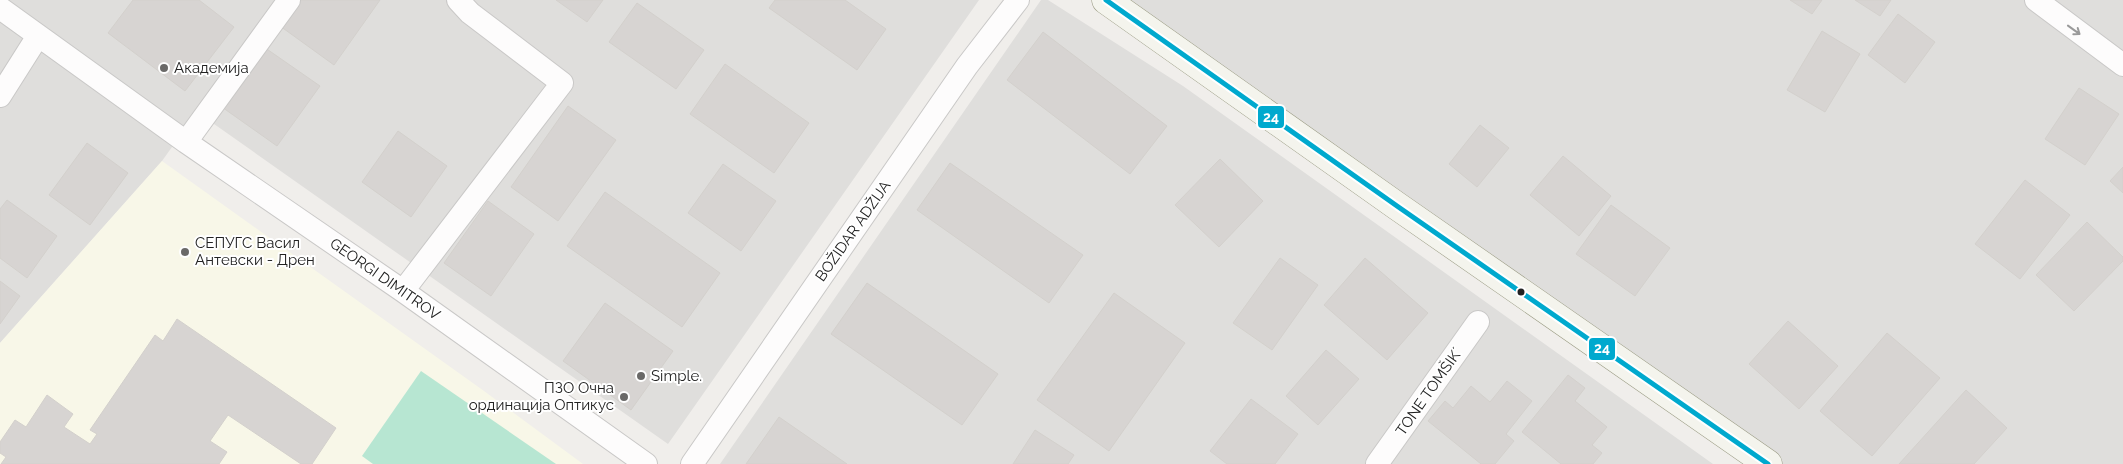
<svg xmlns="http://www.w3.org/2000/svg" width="2123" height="464" font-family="Raleway,sans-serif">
<rect width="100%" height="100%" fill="#f0eeeb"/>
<path fill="#dfdedc" d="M0,0H979L668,444L197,112L162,161L0,343Z
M1041,0H1048L1183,86L1713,464H720Z
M1106,0H2123V464H1768Z"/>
<path fill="#f8f7e8" d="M162,161L484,391L583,464H0V343Z"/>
<path fill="#b7e6d2" d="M421,371L556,464H373L362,456Z"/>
<path fill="#d7d4d2" stroke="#d3d0cc" d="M133,0H199L234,27L185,91L108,33Z
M298,0H380L334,65L280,26Z
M556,0H603L587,22Z
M775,0H845L886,29L857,70L769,8Z
M1790,0H1822L1812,14Z
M1855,0H1891L1880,16Z
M637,3L704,50L676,89L609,42Z
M1898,14L1935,42L1905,83L1868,55Z
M1822,31L1860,54L1825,112L1787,90Z
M1043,32L1167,126L1130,174L1007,80Z
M261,45L320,86L277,146L219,105Z
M725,64L809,123L774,173L690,114Z
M2079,88L2119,114L2085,165L2045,139Z
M568,106L616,140L558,221L511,187Z
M1480,125L1509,148L1477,187L1449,164Z
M398,131L447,166L411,217L362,182Z
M87,143L128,173L90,225L49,195Z
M1563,156L1611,196L1579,236L1530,195Z
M1220,159L1263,201L1219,247L1175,205Z
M950,163L1083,255L1049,303L917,210Z
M723,164L776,201L741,251L688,213Z
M2123,167V193L2110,181Z
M2025,180L2070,215L2020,279L1975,244Z
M605,192L720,273L682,327L567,246Z
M7,200L57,236L27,278L0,258V209Z
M488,201L534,234L491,296L444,263Z
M1611,205L1670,248L1635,296L1576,254Z
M2087,222L2123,257V261L2074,311L2036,275Z
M1280,258L1318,285L1272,350L1233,323Z
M1365,258L1428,313L1387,360L1324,305Z
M0,281L20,296L0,324Z
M867,283L998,374L962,425L831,334Z
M1114,293L1185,343L1109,451L1037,400Z
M605,303L673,351L631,410L563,361Z
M177,319L336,428L312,464H301L228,415L210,441L227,452L219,464H1L6,457L0,453V442L15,420L26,427L47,395L73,414L64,427L90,444L97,434L90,430L155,335L163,341Z
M1788,321L1838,366L1799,409L1749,364Z
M1887,333L1940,378L1872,456L1820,411Z
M1326,350L1359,379L1318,425L1286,396Z
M1568,375L1585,388L1575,401L1607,427L1592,445L1602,453L1593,464H1561L1522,432Z
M1507,381L1532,401L1506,434L1514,441L1495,464H1481L1428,421L1445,401L1453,408L1471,386L1490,402Z
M1966,390L2007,428L1974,464H1899Z
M1251,399L1298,434L1275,464H1227L1210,451Z
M779,417L847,464H746Z
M1035,430L1074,455L1068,464H1013Z"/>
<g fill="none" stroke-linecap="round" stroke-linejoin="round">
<g stroke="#c9c8c7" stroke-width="24">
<path id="street" d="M2036,0L2123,65
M0,8L186,142L403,291L646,464
M0,96L38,36
M186,142L289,0
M403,291L562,83L470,13L458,0
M692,464L967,66L1018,0
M1377,464L1478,322"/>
</g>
<g stroke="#999a82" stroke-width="29">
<path id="secondary" d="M1106,0L1397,206L1768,464"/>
</g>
<use href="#street" stroke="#fdfcfc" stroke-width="22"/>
<use href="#secondary" stroke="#f4f4ed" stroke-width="28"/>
<g stroke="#fff" stroke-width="9">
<path id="bus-1" d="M1106,0L1397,206L1768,464"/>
</g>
<use href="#bus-1" stroke="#00a9ce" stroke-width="5"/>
</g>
<defs><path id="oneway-shaft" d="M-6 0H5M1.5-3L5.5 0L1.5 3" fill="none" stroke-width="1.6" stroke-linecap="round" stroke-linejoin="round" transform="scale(1.25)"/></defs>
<use stroke="#9a9a9a" href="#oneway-shaft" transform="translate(2074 30) rotate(36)"/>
<g fill="#6a6968" stroke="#fff" stroke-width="2">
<circle cx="164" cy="68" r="5"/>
<circle cx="185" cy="252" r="5"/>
<circle cx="641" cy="376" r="5"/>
<circle cx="624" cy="397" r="5"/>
</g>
<circle fill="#222" stroke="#fff" stroke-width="2" cx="1521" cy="292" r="4.5"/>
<g text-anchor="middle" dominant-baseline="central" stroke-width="4" stroke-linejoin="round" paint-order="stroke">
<g font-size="15" fill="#222" stroke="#fff" text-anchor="start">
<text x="174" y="68">Академија</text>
<text x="195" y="243">СЕПУГС Васил<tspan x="195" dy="17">Антевски - Дрен</tspan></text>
<text x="651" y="376">Simple.</text>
<text x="614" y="388" text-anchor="end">ПЗО Очна<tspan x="614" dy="17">ординација Оптикус</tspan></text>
</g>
<g font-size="15" fill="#222" stroke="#fff">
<text transform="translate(853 231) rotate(-55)">BOŽIDAR ADŽIJA</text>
<text transform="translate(385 279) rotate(35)">GEORGI DIMITROV</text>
<text transform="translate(1428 393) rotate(-55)">TONE TOMŠIḰ</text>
</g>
</g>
<g stroke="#fff" stroke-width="2">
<rect x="1257" y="105" width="28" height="24" rx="5" fill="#00a9ce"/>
<rect x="1588" y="337" width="28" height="24" rx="5" fill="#00a9ce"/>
</g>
<g font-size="14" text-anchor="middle" font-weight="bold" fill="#fff">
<text x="1271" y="122">24</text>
<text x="1602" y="353">24</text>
</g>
</svg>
